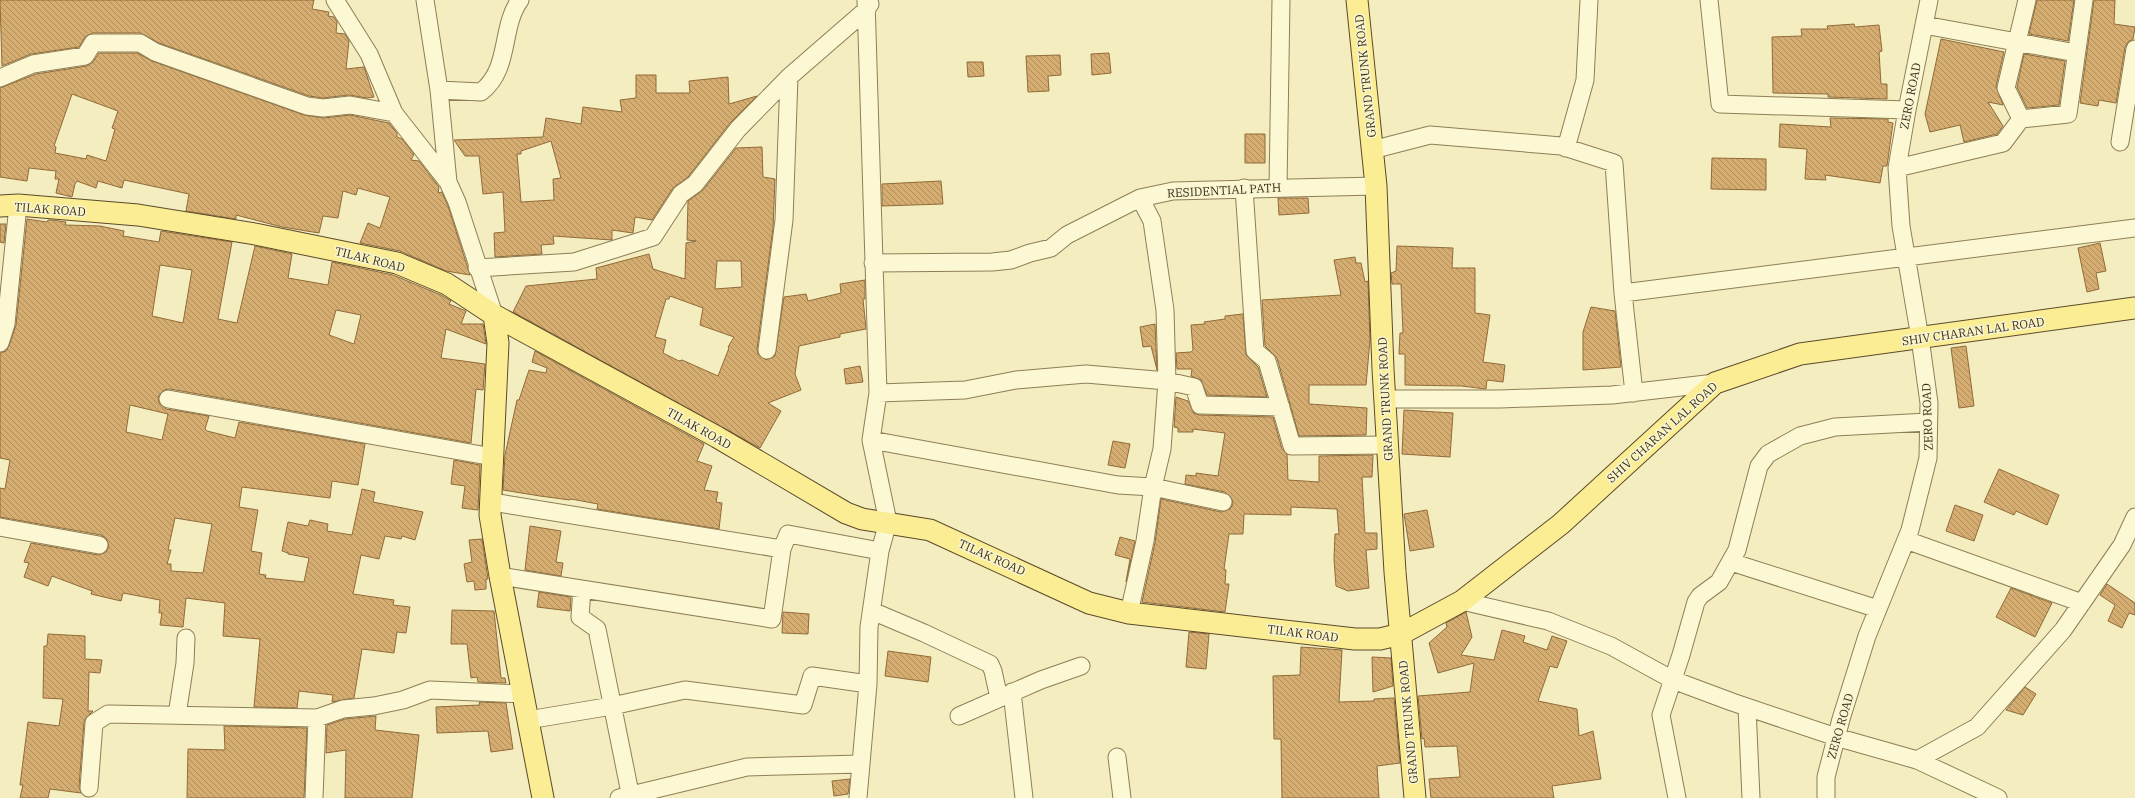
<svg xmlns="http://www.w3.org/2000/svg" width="2135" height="798" font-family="'IBM Plex Serif',serif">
<defs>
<pattern id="building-back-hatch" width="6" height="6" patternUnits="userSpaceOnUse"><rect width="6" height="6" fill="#d6ad71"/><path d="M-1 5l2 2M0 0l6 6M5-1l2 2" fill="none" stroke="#af8d5c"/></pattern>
</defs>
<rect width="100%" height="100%" fill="#f3edc0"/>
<path fill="url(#building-back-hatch)" stroke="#916b38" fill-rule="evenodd" d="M0,0H314L312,9L329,12L328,16L334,17L337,22L336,33L345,34L349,41L346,69L364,67L374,97L367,98L349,95L323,98L309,96L159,43L140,33H93L85,37L79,47L31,54L2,66Z
M2037,0H2074L2068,41L2029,34Z
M2094,0H2115L2114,24L2135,27L2133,39L2128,42L2125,47L2116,103L2099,100L2098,106L2080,103Z
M1854,24L1855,27L1879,25L1882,51L1879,52L1881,84H1887V99L1828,97V94L1773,93L1772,37L1802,36L1801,29H1828L1827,26Z
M1941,39L2004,52L1996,86L2003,105L1988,102L2003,126L1997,134L1964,142L1960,125L1930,132L1925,114Z
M99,53H137L152,61L304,115L324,118L350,115L389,123L397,133V137L402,139L414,154L411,160L419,161L439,187L438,193L442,192L448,206L470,275L446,271L400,251L360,243L368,223L380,228L390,197L358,188L356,195L343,191L338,218L323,216L319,233L282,227L236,215V219L186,211L189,194L124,180L122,188L98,181L96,188L77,181L75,184L72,197L56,193L59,179H55L56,171L29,168L27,181L0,177V88L36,74L87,66L93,62ZM72,94L118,111L112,128L115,129L106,161L87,155L86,159L55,153L56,147L54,146Z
M1109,53L1111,73L1092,75L1091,54Z
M2024,54L2065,61L2059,105L2027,108L2017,87Z
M1060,55L1061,75L1048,76L1049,91L1028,92L1026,56Z
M967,62H983L984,76L968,77Z
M636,75H656V93H690L689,81L728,77L729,104L757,96L730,123L688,177L673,188L652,220L635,217L633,233L612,230V240L553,236L554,244L541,245L542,254L495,257L494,233L505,232L503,192L483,194L479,156H465L454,140L543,137L546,118L581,124L583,107L622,112L620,100L636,98ZM551,141L561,178L553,179L554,200L521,202L517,154H521V151Z
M1830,118L1888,119V122L1893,123L1887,166H1883L1880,183L1825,175L1826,180L1805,179L1807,149L1779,147L1780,124L1831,127Z
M1245,134H1265V163H1245Z
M762,147L763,177L775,179L773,228L757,349L758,354L766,360L775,356L784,297L806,294L808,301L841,293L840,284L865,280V299H863L866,329L840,334V337L799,346L795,374L801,390L768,403L781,411L760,448L513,312L526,286L597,279L596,268L649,254L653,269L685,279L686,243L696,241L687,240L688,201L703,190L736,148ZM717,261H741L742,287L715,289ZM670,296L703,308L700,325L734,337L728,347L729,348L718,376L682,360L679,361L663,353L666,340L655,337L666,299H669Z
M1712,158L1766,159V190L1711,189Z
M941,181L943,204L882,206V184Z
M1278,198H1308L1309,213L1279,215Z
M27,219L47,222L48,220H52L66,222L65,225L100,226L124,231L123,236L159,242L161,231L232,242L218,319L237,323L255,246L292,254L288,278L328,285L332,262L393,275L441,295L451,301L449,304L466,311L461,324H483L486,344L446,329L441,358L485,364L483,390L476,389L471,443L170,389L164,390L158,397L159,403L166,409L209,416L205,429L207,431L235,438L239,422L365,444L358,485L332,481L330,498L242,487L239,507L258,510L251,551L262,553L259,574L266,575L265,578L304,582L309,558L288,554V553L282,551L288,522L308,526L310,520L328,524L327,531L352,535L362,489L375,492L373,502L423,512L415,540L402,536L401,539L385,536L379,559L361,555L353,594L394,600L393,605L410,607L406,633L397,632L394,653L362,649L354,698L332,702L333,695L299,691L297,708L254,707L260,639L223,636L225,603L186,598L183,627L160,625L162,613H159L160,600L123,593L121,601L91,594L92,591L52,576L48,586L24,577L29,563L24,562L31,543L98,555L106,552L109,546L106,538L101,535L0,517V488L5,489L10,460L0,458V353L6,351L9,346L16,325ZM160,265L192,270L183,323L152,316ZM336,310L361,315L354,344L329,335ZM130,405L168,414L162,440L126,432ZM175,518L212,524L203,573L171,571V564H167L171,550H168Z
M0,224H6L4,243L0,242Z
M2100,243L2106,271L2096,273L2099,289L2087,292L2078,248Z
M1397,246L1453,248L1452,268H1475V313L1490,315L1483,362L1505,365L1503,382L1487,380L1486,389L1462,386L1405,385V354H1399L1400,333H1403L1401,284H1392L1391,273L1396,271Z
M1355,257L1356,263H1361L1365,282L1368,281L1370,340L1366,385H1309V404L1367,408L1366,435L1299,436L1277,358L1265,346L1262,300L1341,295L1334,260Z
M1591,307L1615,311L1621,367L1583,370V332Z
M1243,314L1246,355L1258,367L1267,397L1207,395L1201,380L1191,376L1192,369H1177L1176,353L1191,352L1193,350L1191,325L1205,324L1204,322L1225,319V316Z
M1155,324L1157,370L1151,346L1143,347L1140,327Z
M1966,346L1974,406L1959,408L1951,348Z
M535,351L704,444L697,461L712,466L704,490L718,492L716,502L722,503L719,529L597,509L598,504L571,499L570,500L540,496L503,490L505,455L517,400H519L529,370L546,373L547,368L532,362Z
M860,366L863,382L846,384L844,369Z
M1176,397L1188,401L1194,413L1199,415L1273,417L1282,449L1287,454L1288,480L1319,482V456L1373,455L1372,477H1362L1365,533H1377V549L1366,550L1369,588L1348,591L1336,586L1334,559L1335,534H1339L1337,509L1291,507V515L1244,514L1243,534H1229L1224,569L1226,570L1225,584H1229L1225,612L1142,602L1155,543L1161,499L1221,512L1230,509L1233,504L1232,499L1225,492L1185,484L1186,475L1196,476V473L1218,476L1225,433L1193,429V432H1178V428L1174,427Z
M1404,410L1453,413L1450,457L1402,454Z
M1113,441L1130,444L1125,468L1108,465Z
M454,460L480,465L478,510L462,508L465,486L451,484Z
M1999,469L2059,495L2047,525L2016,511L2014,515L1984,502Z
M1955,505L1983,515L1974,541L1946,531Z
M1427,510L1434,547L1410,551L1404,514Z
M530,526L561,531L556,562L563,563L561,576L525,570Z
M1120,537L1135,541L1126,582L1130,559L1115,555Z
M482,539L488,579H486V589L475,590L474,581L467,582L464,564L472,562L469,540Z
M2107,584L2135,603V615L2129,613L2122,628L2108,621L2115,605L2100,595Z
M2011,588L2052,603L2035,637L1996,617Z
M539,592L571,597L570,611L537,607Z
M452,610L494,611L501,678H505L506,683L478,682L477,677L471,678L467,644H451Z
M783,612L809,614L808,634L782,633Z
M1466,612L1472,637L1461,655L1494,660L1502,630L1525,636L1523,642L1547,650L1552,636L1567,641L1557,668L1550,666L1538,701L1577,709L1579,736L1593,731L1601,779L1552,786L1554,798H1431L1429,779L1460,777L1457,746L1425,747L1424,738L1422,739L1418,696L1470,692L1474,663L1438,673L1429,643L1447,627L1446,623Z
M1189,632L1209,634L1206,669L1186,667Z
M48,634L85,636V659L102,660L100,673L89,672L88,711H93L86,718L84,722L79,787L81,793L50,789L48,798H20L23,785H20L28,722L59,726L63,699L43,698L44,646H47Z
M1301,647L1342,650L1339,702L1374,701V699L1394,698L1400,763L1377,766L1379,798H1282L1281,739H1274L1273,676L1300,675Z
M888,651L931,657L928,682L885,676Z
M1372,657L1391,658L1393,686L1373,692Z
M2025,687L2036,694L2023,715L2006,710Z
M479,702L506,703L513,749L491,752L488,731L437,733L436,707L480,705Z
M376,716L375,730L419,735L412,798H345L346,750L326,753L327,725L345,719Z
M224,726L307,728L304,798H187L188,749L225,750Z
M850,779L848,794L834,796L832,781Z"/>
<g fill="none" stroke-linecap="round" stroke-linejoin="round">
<g stroke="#8e7e55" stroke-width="19">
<path id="minor" d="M335,0L369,54L394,113L448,182L457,202L494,315
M425,0L439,90L448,182
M1709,0L1720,104L1907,110
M1924,25L2076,53
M0,78L33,64L85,56L93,43H140L155,52L307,106L323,108L350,105L394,113
M439,90L481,92C511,69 500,27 520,0
M2021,119L2006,88L2027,0
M2120,142L2135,49
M1566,148L1585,80L1589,0
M1372,150L1430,135L1561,146L1614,163L1623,293L2135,228
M1897,168L2003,143L2021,119L2068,114L2084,0
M1278,187L1281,0
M1244,188L1255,351L1267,361L1292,446L1388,445
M873,263L992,262L1011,260L1030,253L1051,248L1067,235L1140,198L1173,191L1376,186
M477,268L574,262L653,237L681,194L695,184L738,129L789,77L865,11L870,4
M1623,293L1634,393
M0,343L6,324L18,205
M767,350L784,220L789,77
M878,393L965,390L1016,380L1086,374L1167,381L1194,387L1200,405L1281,407
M168,399L493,457
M1385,399H1500L1612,395L1715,383
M871,440L1118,485L1153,487L1223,502
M492,502L782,549L788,534L880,551
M0,527L99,545
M1906,540L2082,603
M1731,562L1878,609
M500,576L772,619L782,549
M582,589L580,617L597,629L631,798
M1462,601L1548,621L1611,646L1673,680L1732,702L1836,737L1917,760L1998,798
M872,611L924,633L990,664L993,671L999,698
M1129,613L1145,541L1153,487L1162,449L1167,381L1165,310L1152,221L1140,198
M1012,692L1024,798
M1747,707L1751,798
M177,715L185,663L186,638
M959,716L1041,680L1081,666
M528,720L612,706L685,690L803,705L812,676L868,684
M1117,757L1122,798
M1917,760L1977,727L2063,630L2122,545L2135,517
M89,788L94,723L108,714L317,718
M314,798L317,718L343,709L374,706L403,700L430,690L523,694
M619,798L747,767L861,764
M858,798L868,684L869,627L880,551L888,522L871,440L878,393L866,0
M1677,798L1661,715L1681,655L1696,602L1700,596L1719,582L1737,550L1759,466L1768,454L1800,436L1835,427L1928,422
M1826,798V777L1841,719L1867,636L1910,530L1928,458L1929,403L1920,338L1901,226L1897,168L1907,110L1929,0"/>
</g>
<g stroke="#5c4a2a" stroke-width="23">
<path id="major" d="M1357,0L1376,186L1383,369L1395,572L1415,798
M0,206L18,205L138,215L255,234L397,263L447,284L494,315L717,437L846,513L862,519L930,530L1089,603L1129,613L1355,639H1380L1401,634L1462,601L1561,524L1715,383L1800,354L2135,308
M494,315L498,343L490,515L500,576L543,798"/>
</g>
<use href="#minor" stroke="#fdf8d4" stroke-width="17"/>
<use href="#major" stroke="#fbed93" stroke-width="21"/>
</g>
<g text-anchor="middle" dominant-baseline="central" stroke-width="3" stroke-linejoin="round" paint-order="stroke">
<g font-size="12" fill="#3c311c" stroke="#f9f5d0">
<text transform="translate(1365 76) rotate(-96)">GRAND TRUNK ROAD</text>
<text transform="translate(1910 96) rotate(-79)">ZERO ROAD</text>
<text transform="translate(1224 190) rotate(-3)">RESIDENTIAL PATH</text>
<text transform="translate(50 209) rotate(4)">TILAK ROAD</text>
<text transform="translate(370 259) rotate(14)">TILAK ROAD</text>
<text transform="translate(1973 331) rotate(-8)">SHIV CHARAN LAL ROAD</text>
<text transform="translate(1385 399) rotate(-93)">GRAND TRUNK ROAD</text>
<text transform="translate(1927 417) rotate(-92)">ZERO ROAD</text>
<text transform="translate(699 428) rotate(29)">TILAK ROAD</text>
<text transform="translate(1662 432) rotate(-42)">SHIV CHARAN LAL ROAD</text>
<text transform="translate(992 557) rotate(24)">TILAK ROAD</text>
<text transform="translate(1303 633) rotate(7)">TILAK ROAD</text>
<text transform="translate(1408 722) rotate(-95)">GRAND TRUNK ROAD</text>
<text transform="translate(1840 726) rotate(-74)">ZERO ROAD</text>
</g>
</g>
</svg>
